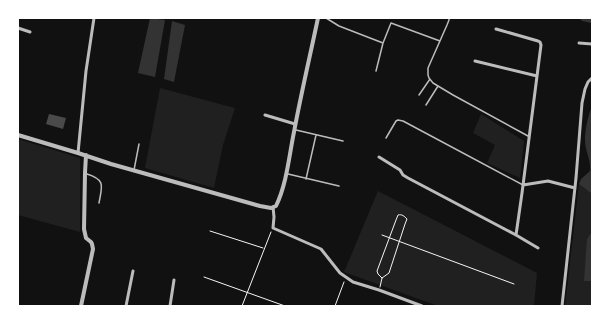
<svg xmlns="http://www.w3.org/2000/svg" width="610" height="324" font-family="Ubuntu,sans-serif">
<rect width="100%" height="100%" fill="#111"/>
<path fill="#202020" d="M160,88L235,108L223,145L214,188L145,168Z
M481,114L524,141L520,178L487,163L495,145L473,133Z
M18,139L80,158V232L18,215Z
M579,184L592,194V231L587,239L591,281L592,280V306H565Z
M378,191L537,273L534,306H438L344,272Z"/>
<path fill="#333" d="M150,18L165,20L155,77L138,73Z
M172,21L185,25L174,82L164,79Z
M592,106V194L579,184L581,179L590,171C591,159 585,151 585,140C585,129 588,116 592,106Z
M592,231V280L591,281H584L587,239Z"/>
<g fill="none" stroke-linecap="round" stroke-linejoin="round">
<path stroke="#333" stroke-width="6" d="M583,18L592,20"/>
</g>
<path fill="#4a4a4a" d="M49,114L66,118L63,129L46,124Z"/>
<g fill="none" stroke-linecap="round" stroke-linejoin="round">
<path stroke="#f5f5f5" stroke-width="1" d="M210,231L263,248
M382,235L514,284
M204,277L285,306
M380,287L382,278L389,273L405,224L407,219C404,216 402,214 398,215L396,220L377,271L378,274L382,278
M242,306L271,232
M335,306L344,282"/>
<path stroke="#bcbcbc" stroke-width="1.5" d="M326,18L339,26L383,43L391,23L440,41
M449,18V20L447,25L428,68V75L429,78L433,83L453,95L528,136
M376,71L383,43
M419,95L430,79
M426,105L438,86
M296,130L343,141
M386,138L396,121L398,120L403,121L523,185
M134,170L139,144
M87,174C106,180 102,186 99,203
M288,174L339,186
M306,179L316,135"/>
<path stroke="#bcbcbc" stroke-width="3" d="M18,28L30,32
M496,29L538,41L540,42L541,45L522,193L516,235
M579,43L592,44
M475,61L537,76
M265,115L295,124
M78,153L86,71L94,18
M379,157L400,170L403,175L408,178L516,235L538,248
M523,185L548,181L575,188
M273,207L274,217L273,228L321,249L340,273L353,282L379,290L422,306
M126,306L133,271
M170,306L174,280
M562,306L576,178L582,103L585,89L588,82L592,78"/>
<path stroke="#bcbcbc" stroke-width="4" d="M18,135L78,153L111,164L260,206L271,208L276,206C287,183 289,156 294,132C301,94 310,56 318,18
M81,306L93,249L92,244L91,242L86,238L84,229L85,173L86,155"/>
</g>
<rect width="610" height="324" fill="none" stroke="#ffffff" stroke-width="38"/>
</svg>
